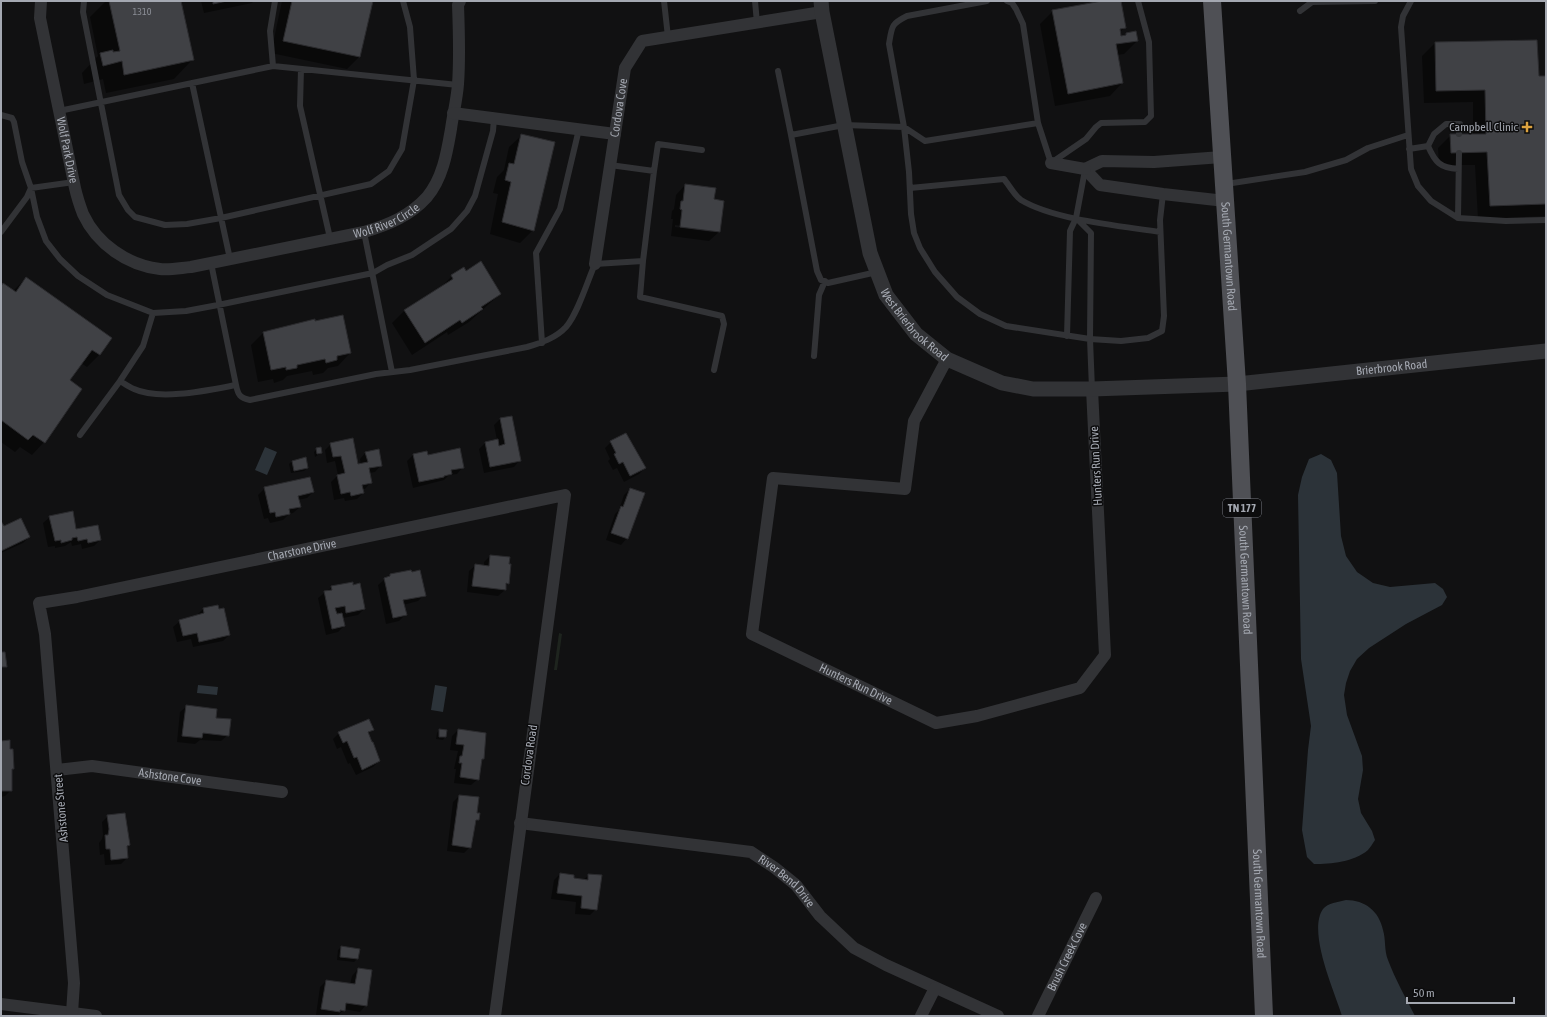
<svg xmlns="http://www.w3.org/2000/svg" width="1547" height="1017" font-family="'Asap Condensed',sans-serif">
<rect width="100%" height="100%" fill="#111112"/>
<path fill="#1e241e" d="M559,633L562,634L557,670H554Z"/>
<path fill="#2c3339" d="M265,447L277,452L267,475L255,470Z
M1321,454L1331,460L1337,473L1341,536L1346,556L1357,572L1373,583L1390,587L1435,583L1443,589L1447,597L1442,605L1406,624L1369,648L1357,659L1350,671L1346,683L1344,695L1347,715L1362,756L1363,770L1358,799L1361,813L1372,831L1375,840C1373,843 1370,848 1368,850C1354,862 1331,864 1314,864L1307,857L1302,830L1308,750L1311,726L1301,659L1298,495L1302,477L1309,459Z
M198,685L218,687L217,695L197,693Z
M435,685L447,687L443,712L431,710Z
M1346,900C1365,900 1379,911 1383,930C1386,940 1384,950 1388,960C1395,979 1406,998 1415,1016H1342C1335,992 1307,932 1323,909C1328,903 1338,902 1346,900Z"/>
<path fill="#0007" fill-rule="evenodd" d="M106,1H180L192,60L174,79L106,93L103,79L84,84L82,73L98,56L90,17Z
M201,1H254L252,3L204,13Z
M282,1H372L360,56L347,69L271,53Z
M1108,1H1120L1125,27L1119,33L1120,37L1126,34L1137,41L1124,54L1117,55L1122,83L1110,96L1055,106L1040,24L1053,11Z
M1536,41L1538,77H1546V216L1478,219L1475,165H1439L1438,148L1451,135H1473V102L1424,103L1422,56L1435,43Z
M522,135L533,230L520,243L490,234L498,194L493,193L497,177L504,170L509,147Z
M685,185L713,200L719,232L709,241L671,236L673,219H671L672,211L674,209L676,195ZM675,225L712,230V232L675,227Z
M452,276L500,294L469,322L448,335L447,332L412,355L392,323L404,311L439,289Z
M26,278L100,354L87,367L81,363L69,381L44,442L32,455L20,447L15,452L1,442V287L13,291Z
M264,332L350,353L338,366L328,368L323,373L313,375L312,371L287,376L283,380L274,383L273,379L258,382L251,345Z
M500,419L520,460L514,467L484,473L479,449L485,443L497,440L494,425Z
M611,442L645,468L639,474L624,482L617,468L613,470L608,461L610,459L605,448Z
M331,444L358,466L361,465L360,459L366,452L381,465L375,472L369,473L371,482L365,489H362L363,493L357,499L345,501L344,498L334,500L331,482L338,475L335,461L327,463L325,450Z
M317,449L321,453L315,457L314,452Z
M426,452L427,456L463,467L457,474L449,475L444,480L413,488L407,461L413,455Z
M292,461L307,468L304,471L291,473L289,464Z
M265,488L313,492L307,498L298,500L300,507L293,513L289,514L283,520L270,523L268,518L264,519L258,495Z
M630,489L627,538L621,545L606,540L615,514L619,510L624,495Z
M50,517L76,530L100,540L94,546L82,549L81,544L72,546L71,542L65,546L55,548V546L48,547L43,523Z
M1,522L4,527L29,537L23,543L1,553Z
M490,556L508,583L505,586V590L498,596L467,592L469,571L476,565L484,566V562Z
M390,575L424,595L418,601L403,605L405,615L399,621L386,624L378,585Z
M353,586L364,609L358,615L343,618L344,626L338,632L326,635L318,598L332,587ZM339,612L340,615L336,616L335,613Z
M203,609L229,635L223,641L193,647L191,639L177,642L173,627L180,621L197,615Z
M187,706L215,719L228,735L221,741L200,740L195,744L177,742L180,712Z
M373,729L367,734L379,761L373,767L356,775L350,763L348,764L341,747L337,749L333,739L339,733Z
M439,730L445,737L443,740L436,739L437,733Z
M458,730L483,759L480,761L478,779L471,785L454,783L456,769H454L458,751L450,750L452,736Z
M1,742L13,768L11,771V790L5,796L1,797Z
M459,796L476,814L478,820L474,824L470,847L464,853L447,851L453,802Z
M108,816L129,845L126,847L127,858L121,864L105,865L104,854L100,855L99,843L102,839L103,835L102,822Z
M560,874L572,879L583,880L589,875L596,909L590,915L575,914L576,902L551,899L554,880Z
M341,947L357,959L354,962L337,960L338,950Z
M358,969L366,1005L360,1012L344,1009L338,1016L316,1015L320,987L326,981L350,985L352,976Z"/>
<path fill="#404145" stroke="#2b2b2e" d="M109,1H181L194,60L124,75L122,61L103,66L100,53L113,50V52L120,51Z
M213,1H227L213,4Z
M292,1H373L360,57L283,41Z
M1102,1H1121L1126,28L1120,29L1121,36L1126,35V33L1136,31L1138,41L1116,44L1123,83L1068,94L1052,10Z
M1537,40L1539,76H1546V204L1490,206L1487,152L1451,153L1450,134H1486L1485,90L1436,91L1435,42Z
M521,134L555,142L534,231L502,222L511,182L505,180L509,163L514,164Z
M685,184L716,188L714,199L724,201L720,232L680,227L682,210L680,209L681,201H683Z
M481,261L501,294L481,307L483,309L462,323L460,320L425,343L404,310L453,279L451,275L464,267L466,271Z
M26,277L112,338L100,355L92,350L70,380L82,389L45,443L33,435L28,440L1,420V286L3,283L16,292Z
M343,315L351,353L337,356V360L326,363L325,359L297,365V368L286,370V367L271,370L263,332L315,319V321Z
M512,416L521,461L490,467L485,442L498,439L499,446L505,444L500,418Z
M626,433L646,468L630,476L623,462L619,464L614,454L616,453L610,441Z
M353,438L358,464L368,462L365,452L379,449L382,466L369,468L372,483L362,485L364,493L351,496L350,492L341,494L337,475L345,473L341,456L333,457L330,443Z
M321,447L322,453L317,454L316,448Z
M460,448L464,468L451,470L452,474L444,476V477L419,482L413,454L427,451L428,455Z
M306,457L308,468L294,471L292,461Z
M310,477L314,492L298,496L301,507L289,509L290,514L276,517L275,512L270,513L264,487Z
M630,488L645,493L628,539L611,533L621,506L623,507Z
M73,511L76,529L98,525L101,540L88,543L87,539L78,541L77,537L72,538V540L61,543V540L55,541L49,516Z
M21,518L30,537L1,551V521L4,526Z
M490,555L510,557L509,564H511L509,584L506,583V590L472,586L475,564L489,566Z
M411,570L412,572L420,570L426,596L403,600L407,615L393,618L384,578L390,576V574Z
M353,582V585L360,583L365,609L346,613L345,606L335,608L337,614L342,613L345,626L332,629L324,591L332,590L331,586Z
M218,605L219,609L224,608L230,635L199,642L197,633L183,636L179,620L204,613L203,608Z
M1,652H5L7,667H1Z
M186,705L217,709L216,718L231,719L229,736L203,733L202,738L182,736Z
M369,719L374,730L368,732L372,742H373L380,761L362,770L357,757L354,758L347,741L343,743L338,732Z
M439,729L447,730L446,737H439Z
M458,729L486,733L484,759H482L479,780L460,777L462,763H459L460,756H462L464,745L456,744Z
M10,740V749H13L14,769H12V791H1V741Z
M459,795L479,797L477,813H480L479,820H476L471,848L452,845Z
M125,813L130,845L127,846L128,858L111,860L110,849H106L105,835H108L109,829L107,815Z
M560,873L574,875V878L588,880V874L602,875L597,910L581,908L582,896L557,893Z
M341,946L360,949L358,959L340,957Z
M358,968L372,970L367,1006L346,1003L345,1011L340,1010V1012L321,1009L326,980L355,984Z"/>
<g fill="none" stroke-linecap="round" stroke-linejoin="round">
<path stroke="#323336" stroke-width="6" d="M84,1L83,12L119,195L128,210L135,217L165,225L187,224L221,218L371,184L389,171L402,149L414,80L410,27L403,1
M664,1L668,37
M755,1L757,23
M987,1L907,16C891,24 892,26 889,44L904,127L925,141L1038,123
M1007,1L1012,3L1016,9L1023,24L1038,123L1051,163L1086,139L1096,127L1101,123L1145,122L1151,116L1149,42L1138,1
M1411,1L1403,16L1401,27L1411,169L1418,186L1431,201L1458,218L1506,221L1546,220
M1300,11L1312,2L1375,1
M273,66L270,31L275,1
M301,69L300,106L330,238
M778,71L791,135L844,125L904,127L909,172L911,214L914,233L920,248L935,272L957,297L980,314L1006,326L1090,339L1092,389
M192,83L230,259
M59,111L273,66L458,85
M1,115L12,118L14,122L22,162L31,188L74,182
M791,135L817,271L821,280L828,283L877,272
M1428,146C1435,162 1440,168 1458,169
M1409,149L1428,146L1434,134L1446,124H1460L1459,134
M610,165L654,171L643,261
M654,171L658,144L702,150
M1226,184L1305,172L1346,160L1368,148L1408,135
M31,188L37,217L46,241L60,259L78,276L107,295L153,313L186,311L218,305L373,273L387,265L412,255L451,229L467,211L475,196L493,131L494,118
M910,188L1004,179C1009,185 1014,195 1021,200C1054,220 1121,226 1160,232
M1076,218L1091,233L1090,339L1121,341L1148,338L1162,331L1164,316L1160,220L1163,194
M1458,218L1459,153
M1,232L27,197L31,188
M364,232L392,372
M211,263L236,385
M1067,336L1070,231L1076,218L1085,170
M542,343L536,253L560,209L579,129
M814,356L819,295L825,281
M120,381C125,384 129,387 134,389C160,401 209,390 236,385C238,395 240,398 250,400L376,374L410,370L527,347C541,343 556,338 566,327C578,313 587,282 595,264L643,261L640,297L722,316L724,324L714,370
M80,435L120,381L143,346L153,313"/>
<g stroke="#323336" stroke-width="12">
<path id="s1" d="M41,1L40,18L75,188C77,197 80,206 83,214C97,244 127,265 160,269C170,270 180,268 191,267L364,232C388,225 410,216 427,197C443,178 447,152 451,129C453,114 457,99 458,84C460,58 459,31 458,5L460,1"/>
<path d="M453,113L615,134"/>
<path d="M1222,157L1154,162L1102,161L1085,169L1100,185L1163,194L1225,201"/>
<path d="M1051,163L1085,169"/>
<path id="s2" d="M595,264L625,68L642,41L822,12"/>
<path id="s3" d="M947,359L914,421L905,489L773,478L752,634L936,723L977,716L1080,688L1105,655L1092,389"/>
<path id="s4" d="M57,770L92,766L282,792"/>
<path id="s5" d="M520,823L751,852L775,868L796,885L820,916L854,948L886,965L998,1016"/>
<path d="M1,1004L96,1016"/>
<path id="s6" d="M72,1013L74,983L45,634L39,603L77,597L565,495L495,1016"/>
<path d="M921,1016L935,988"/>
<path id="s7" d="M1038,1016L1096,898"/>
</g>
<path stroke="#323336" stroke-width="15" id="s8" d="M821,1L822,12L870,253L886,295L916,334L947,359L1002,383L1033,389H1092L1237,384L1546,351"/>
<path stroke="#4f5055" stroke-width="18" id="s9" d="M1212,1L1237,384L1264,1016"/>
</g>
<path fill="#dca23f" stroke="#0c0c0d" stroke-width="1.5" d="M1525 121h4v4h4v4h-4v4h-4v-4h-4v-4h4z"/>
<g text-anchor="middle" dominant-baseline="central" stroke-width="3" stroke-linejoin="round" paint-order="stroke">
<g font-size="10" fill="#8b8e96">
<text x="142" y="11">1310</text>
</g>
<rect fill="#0c0c0d" stroke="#767980" stroke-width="1" x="1223" y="499" width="38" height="18" rx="3"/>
<g font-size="11" font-weight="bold" fill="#a4a8b1">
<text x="1242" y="508">TN 177</text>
</g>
<g font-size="12" fill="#a4a8b1" stroke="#0c0c0d">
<text stroke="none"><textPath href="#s2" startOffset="158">Cordova Cove</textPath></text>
<text stroke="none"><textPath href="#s1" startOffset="152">Wolf Park Drive</textPath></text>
<text stroke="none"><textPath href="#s1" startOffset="549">Wolf River Circle</textPath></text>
<text stroke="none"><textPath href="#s9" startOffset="256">South Germantown Road</textPath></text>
<text stroke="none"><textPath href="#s8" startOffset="343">West Brierbrook Road</textPath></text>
<text stroke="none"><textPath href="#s8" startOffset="842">Brierbrook Road</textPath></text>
<text transform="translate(1096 466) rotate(-93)">Hunters Run Drive</text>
<text stroke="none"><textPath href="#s6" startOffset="680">Charstone Drive</textPath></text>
<text stroke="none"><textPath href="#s9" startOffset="580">South Germantown Road</textPath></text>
<text stroke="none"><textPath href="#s3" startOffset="544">Hunters Run Drive</textPath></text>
<text transform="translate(529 755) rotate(-82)">Cordova Road</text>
<text stroke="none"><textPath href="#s4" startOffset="114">Ashstone Cove</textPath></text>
<text transform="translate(61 808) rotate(-95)">Ashstone Street</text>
<text stroke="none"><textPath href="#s5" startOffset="279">River Bend Drive</textPath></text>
<text stroke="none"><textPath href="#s9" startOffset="904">South Germantown Road</textPath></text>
<text stroke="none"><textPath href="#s7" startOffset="66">Brush Creek Cove</textPath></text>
</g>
<g font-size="12" fill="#a4a8b1" stroke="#0c0c0d" text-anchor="end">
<text x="1518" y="127">Campbell Clinic</text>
</g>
</g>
<rect width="1547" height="1017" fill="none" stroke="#a4a8b1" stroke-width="4"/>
<path d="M1407 997v6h107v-6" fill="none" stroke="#a4a8b1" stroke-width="2"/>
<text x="1413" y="997" font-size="12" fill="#a4a8b1" stroke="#0c0c0d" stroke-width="3" paint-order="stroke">50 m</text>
</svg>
